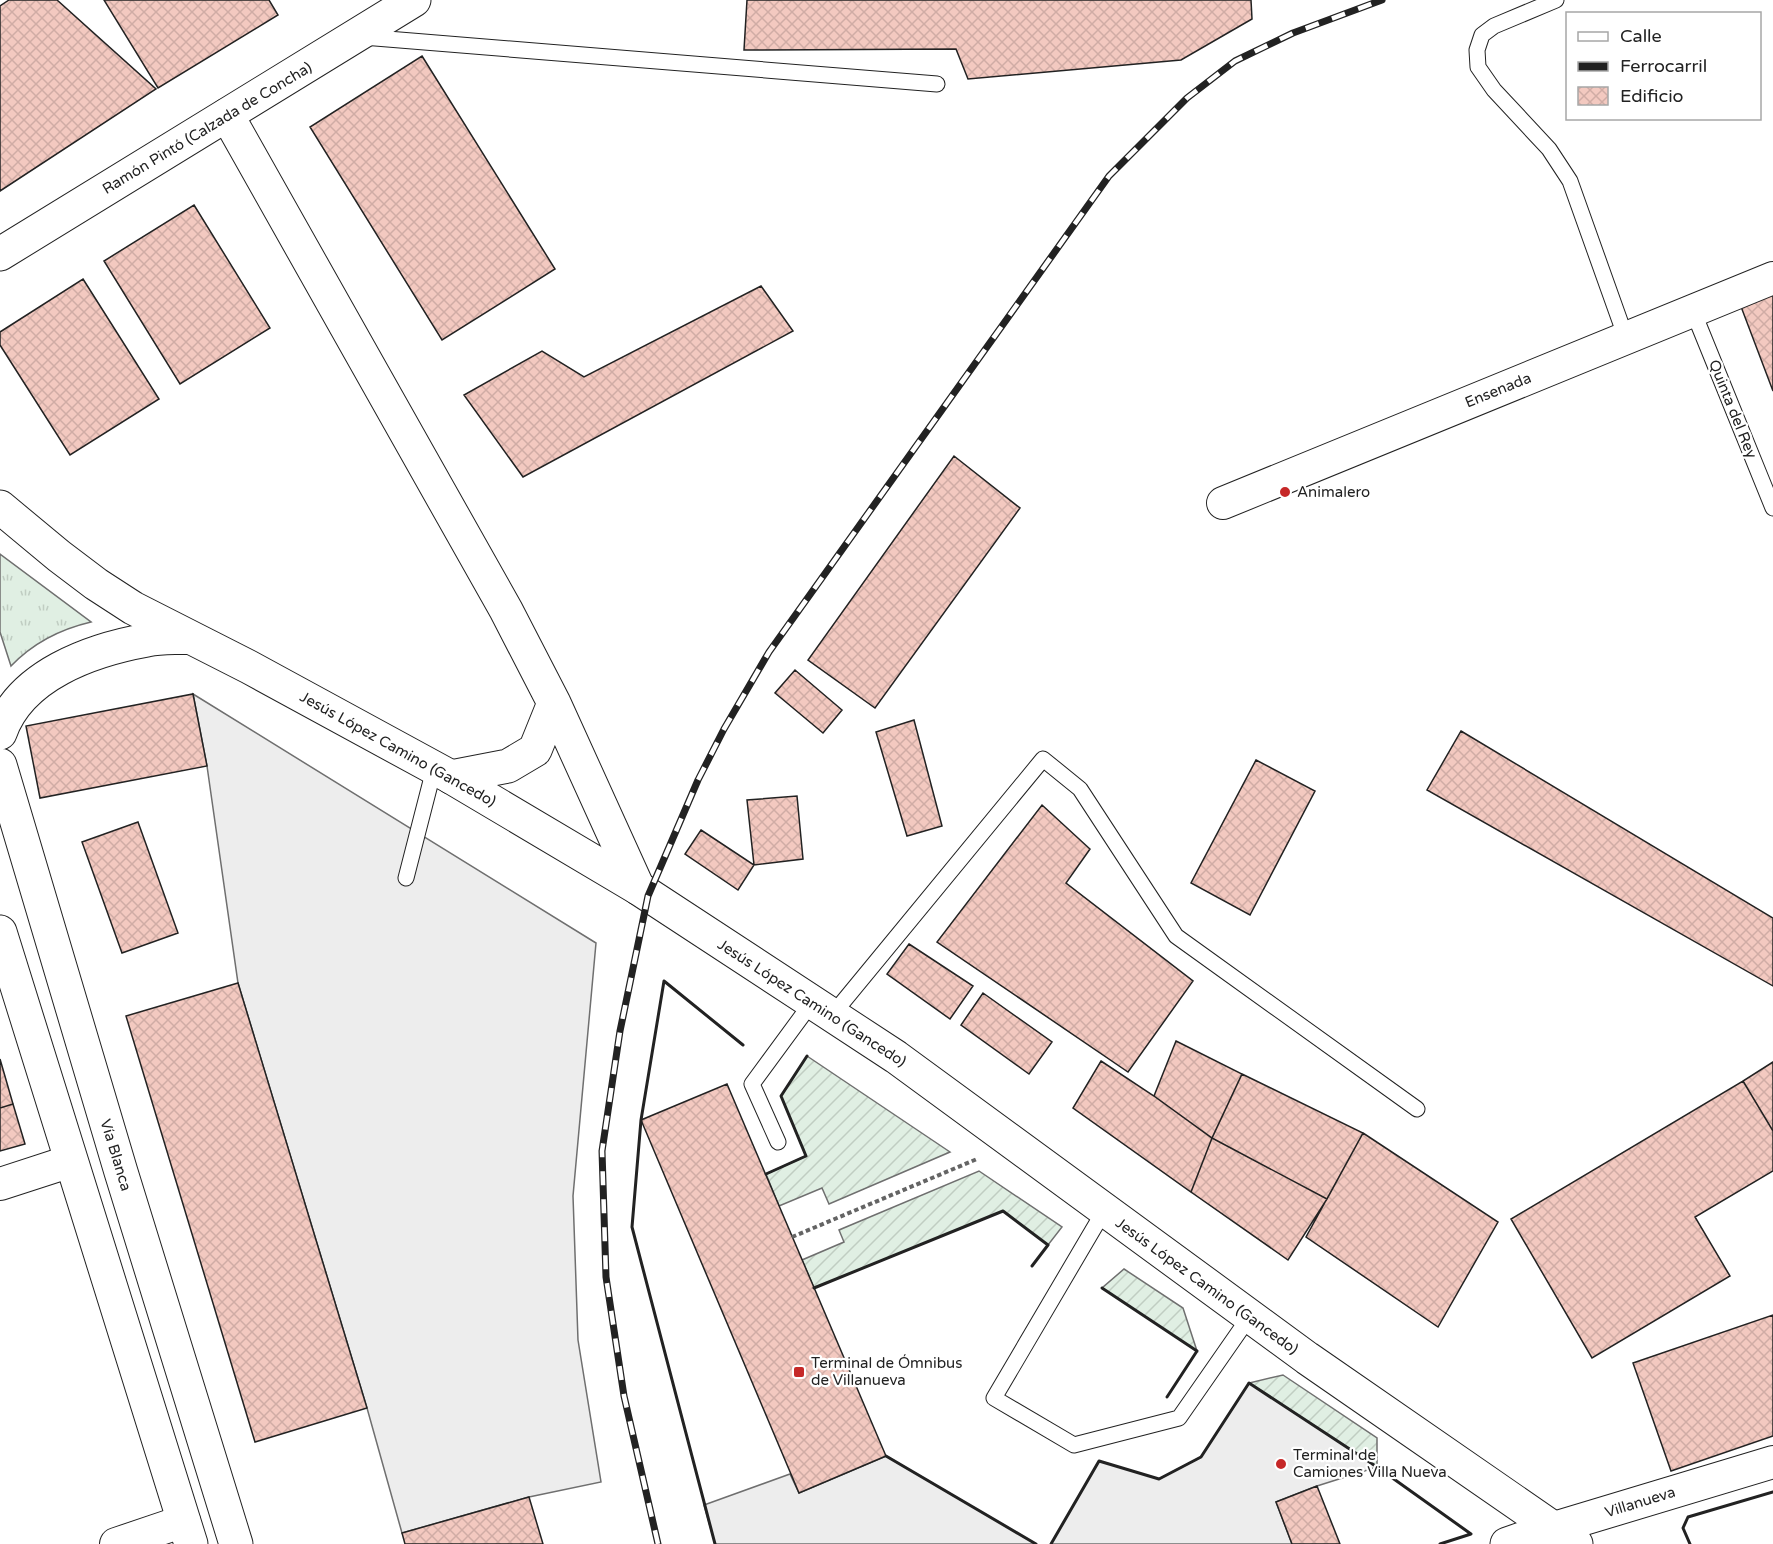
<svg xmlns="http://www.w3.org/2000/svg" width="1773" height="1544" font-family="'Varela Round',sans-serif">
<defs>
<pattern id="grass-tufts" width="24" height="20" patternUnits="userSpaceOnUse" patternTransform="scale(1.5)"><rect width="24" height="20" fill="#e0efe3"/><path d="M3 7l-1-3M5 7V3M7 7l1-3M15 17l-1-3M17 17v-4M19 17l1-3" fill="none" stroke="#c0cdc2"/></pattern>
<pattern id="garden-furrows" width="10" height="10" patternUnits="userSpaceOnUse" patternTransform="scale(1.5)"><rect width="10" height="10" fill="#e0efe3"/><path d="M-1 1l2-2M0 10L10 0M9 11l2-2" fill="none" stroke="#c0cdc2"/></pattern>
<pattern id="building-cross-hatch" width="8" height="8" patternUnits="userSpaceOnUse" patternTransform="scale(1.5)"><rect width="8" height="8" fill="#f3c9c0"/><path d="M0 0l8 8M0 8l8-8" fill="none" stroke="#d0aca5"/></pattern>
</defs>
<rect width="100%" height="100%" fill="#fff"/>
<path fill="url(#grass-tufts)" stroke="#6f6f6f" stroke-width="1.5" d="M0,554L91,622C61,629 33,643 11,666L0,632Z"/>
<path fill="url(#garden-furrows)" stroke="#6f6f6f" stroke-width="1.5" d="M807,1056L950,1152L829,1204L822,1188L779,1206L766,1174L806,1156L781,1096Z
M979,1171L1062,1227L1048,1245L1003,1211L814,1288L802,1260L844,1242L839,1230Z
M1124,1269L1183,1308L1197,1351L1102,1288Z
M1283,1375L1377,1438V1467L1249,1383Z"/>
<path fill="#ededed" stroke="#6f6f6f" stroke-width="1.5" d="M193,694L596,943L573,1196L578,1340L601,1482L529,1497L402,1533L367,1408L238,983L207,766Z
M1249,1383L1377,1467L1317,1486L1276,1502L1292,1544H1051L1099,1461L1159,1479L1201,1457Z
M886,1456L1036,1544H715L704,1505L790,1474L799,1493Z"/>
<path fill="url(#building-cross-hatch)" stroke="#222" stroke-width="1.5" d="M9,0H57L156,89L0,191V6Z
M104,0H269L278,15L158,88Z
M747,0H1251L1252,19L1181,60L968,79L956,49L744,50Z
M422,56L555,269L442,340L310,127Z
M194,205L270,328L180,384L104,261Z
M83,279L159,399L70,455L0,345V332Z
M761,286L793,331L523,477L464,395L542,351L584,377Z
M1773,291V391L1740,304Z
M954,456L1020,508L875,708L808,660Z
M795,670L842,710L823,733L775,693Z
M193,694L207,766L40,798L26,726Z
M914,720L942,826L907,836L876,732Z
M1461,731L1773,918V986L1427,790Z
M1256,760L1315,791L1250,915L1191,883Z
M797,796L803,859L754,865L747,800Z
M1042,805L1090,849L1066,883L1193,981L1128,1072L937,942Z
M138,822L178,933L122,953L82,842Z
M701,830L754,865L738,890L685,854Z
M909,944L973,986L950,1019L887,974Z
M238,983L367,1408L255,1442L126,1016Z
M983,993L1052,1042L1029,1074L961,1025Z
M1176,1041L1242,1074L1212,1138L1154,1096Z
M0,1059L13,1104L0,1108Z
M1101,1061L1154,1096L1212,1138L1191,1192L1073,1108Z
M1773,1062V1131L1743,1081Z
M1242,1074L1363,1133L1327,1199L1212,1138Z
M1743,1081L1773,1131V1171L1695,1217L1730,1276L1592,1358L1511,1219Z
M727,1084L886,1456L799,1493L641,1120Z
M13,1104L25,1144L0,1151V1108Z
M1363,1133L1498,1222L1438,1327L1306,1237Z
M1212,1138L1327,1199L1288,1260L1191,1192Z
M1773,1315V1436L1671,1471L1633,1363Z
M1317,1486L1340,1544H1292L1276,1502Z
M529,1497L543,1544H405L402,1533Z"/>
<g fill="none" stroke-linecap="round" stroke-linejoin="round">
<g stroke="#222" stroke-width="17">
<path id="service" d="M1556,0L1494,26L1482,35L1477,50L1478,67L1494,90L1549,149L1570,181L1626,338
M363,37L937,84
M1693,311L1773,508
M406,878L434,769
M833,1014L1043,759L1080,789L1176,936L1417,1109
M778,1142L752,1084L813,1001
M1104,1211L994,1398L1074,1445L1179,1418L1250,1316"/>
</g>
<g stroke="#222" stroke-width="34">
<path id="minor" d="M1223,503L1773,278
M0,1184L71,1161
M1554,1528L1773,1462
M116,1544L184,1521"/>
</g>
<g stroke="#222" stroke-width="35">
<path id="tertiary" d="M227,115L506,610L554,703L638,888
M451,777L508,766L535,750L554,703
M1507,1544L1554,1528"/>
</g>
<g stroke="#222" stroke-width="35">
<path id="secondary" d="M0,254L414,0"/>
</g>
<g stroke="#222" stroke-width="35">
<path id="primary" d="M0,507L59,556L96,584L133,608L249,667L451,777L638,888L896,1057L1307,1358L1576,1544
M0,733C20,675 91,650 147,640C160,637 175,638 189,637
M0,765L121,1172L236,1544
M0,932L191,1544"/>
</g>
<path stroke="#646464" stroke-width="4" stroke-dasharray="4.5 3" stroke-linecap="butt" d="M792,1237L977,1159"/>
<use href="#service" stroke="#fff" stroke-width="15"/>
<use href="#minor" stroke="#fff" stroke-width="32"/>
<use href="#tertiary" stroke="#fff" stroke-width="33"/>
<use href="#secondary" stroke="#fff" stroke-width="33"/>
<use href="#primary" stroke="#fff" stroke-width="33"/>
<g stroke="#222" stroke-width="7">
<path id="rail" d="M658,1544L624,1396L606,1277L602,1151L620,1031L648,896L698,780L724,729L769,652L1109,176L1187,98L1235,61L1293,33L1382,0"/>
</g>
<use href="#rail" stroke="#fff" stroke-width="4.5" stroke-dasharray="14" stroke-linecap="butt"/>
<path stroke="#222" stroke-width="3" d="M766,1174L806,1156L781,1096L807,1056
M814,1288L1003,1211L1048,1245L1032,1266
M1102,1288L1197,1351L1167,1397
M886,1456L1036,1544
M715,1544L632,1227L641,1120L664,981L743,1045
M1051,1544L1099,1461L1159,1479L1201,1457L1249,1383L1377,1467L1471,1534L1440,1544
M1690,1544L1683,1528L1688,1517L1773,1492"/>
</g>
<g fill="#c62828" stroke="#fff" stroke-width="2">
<circle cx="1285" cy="492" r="6"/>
<rect x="793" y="1366" width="12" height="12" rx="3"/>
<circle cx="1281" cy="1464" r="6"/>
</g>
<g text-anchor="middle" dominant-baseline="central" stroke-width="4.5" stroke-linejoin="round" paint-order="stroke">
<g font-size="15" fill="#222" stroke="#fff">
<text transform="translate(207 128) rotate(-31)">Ramón Pintó (Calzada de Concha)</text>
<text transform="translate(1498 390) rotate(-22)">Ensenada</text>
<text transform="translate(1733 409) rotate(68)">Quinta del Rey</text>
<text transform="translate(398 749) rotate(29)">Jesús López Camino (Gancedo)</text>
<text transform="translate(812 1003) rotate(33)">Jesús López Camino (Gancedo)</text>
<text transform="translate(116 1155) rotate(73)">Vía Blanca</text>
<text transform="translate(1207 1286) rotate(36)">Jesús López Camino (Gancedo)</text>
<text transform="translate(1640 1502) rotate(-17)">Villanueva</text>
</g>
<g font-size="15" fill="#222" stroke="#fff" text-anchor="start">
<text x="1297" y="492">Animalero</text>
<text x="811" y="1363">Terminal de Ómnibus<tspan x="811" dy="17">de Villanueva</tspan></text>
<text x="1293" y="1455">Terminal de<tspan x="1293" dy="17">Camiones Villa Nueva</tspan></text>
</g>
</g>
<rect x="1566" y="12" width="195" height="108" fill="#ffffff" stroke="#a7a7a7" stroke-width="1.5"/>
<rect x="1578" y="32" width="30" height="9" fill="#ffffff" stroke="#a7a7a7" stroke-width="1.5"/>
<text x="1620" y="42" font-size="18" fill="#222222">Calle</text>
<rect x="1578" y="62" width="30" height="9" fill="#222222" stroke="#a7a7a7" stroke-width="1.5"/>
<text x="1620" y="72" font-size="18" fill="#222222">Ferrocarril</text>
<rect x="1578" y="87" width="30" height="18" fill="url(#building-cross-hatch)" stroke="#a7a7a7" stroke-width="1.5"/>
<text x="1620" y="102" font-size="18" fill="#222222">Edificio</text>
</svg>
